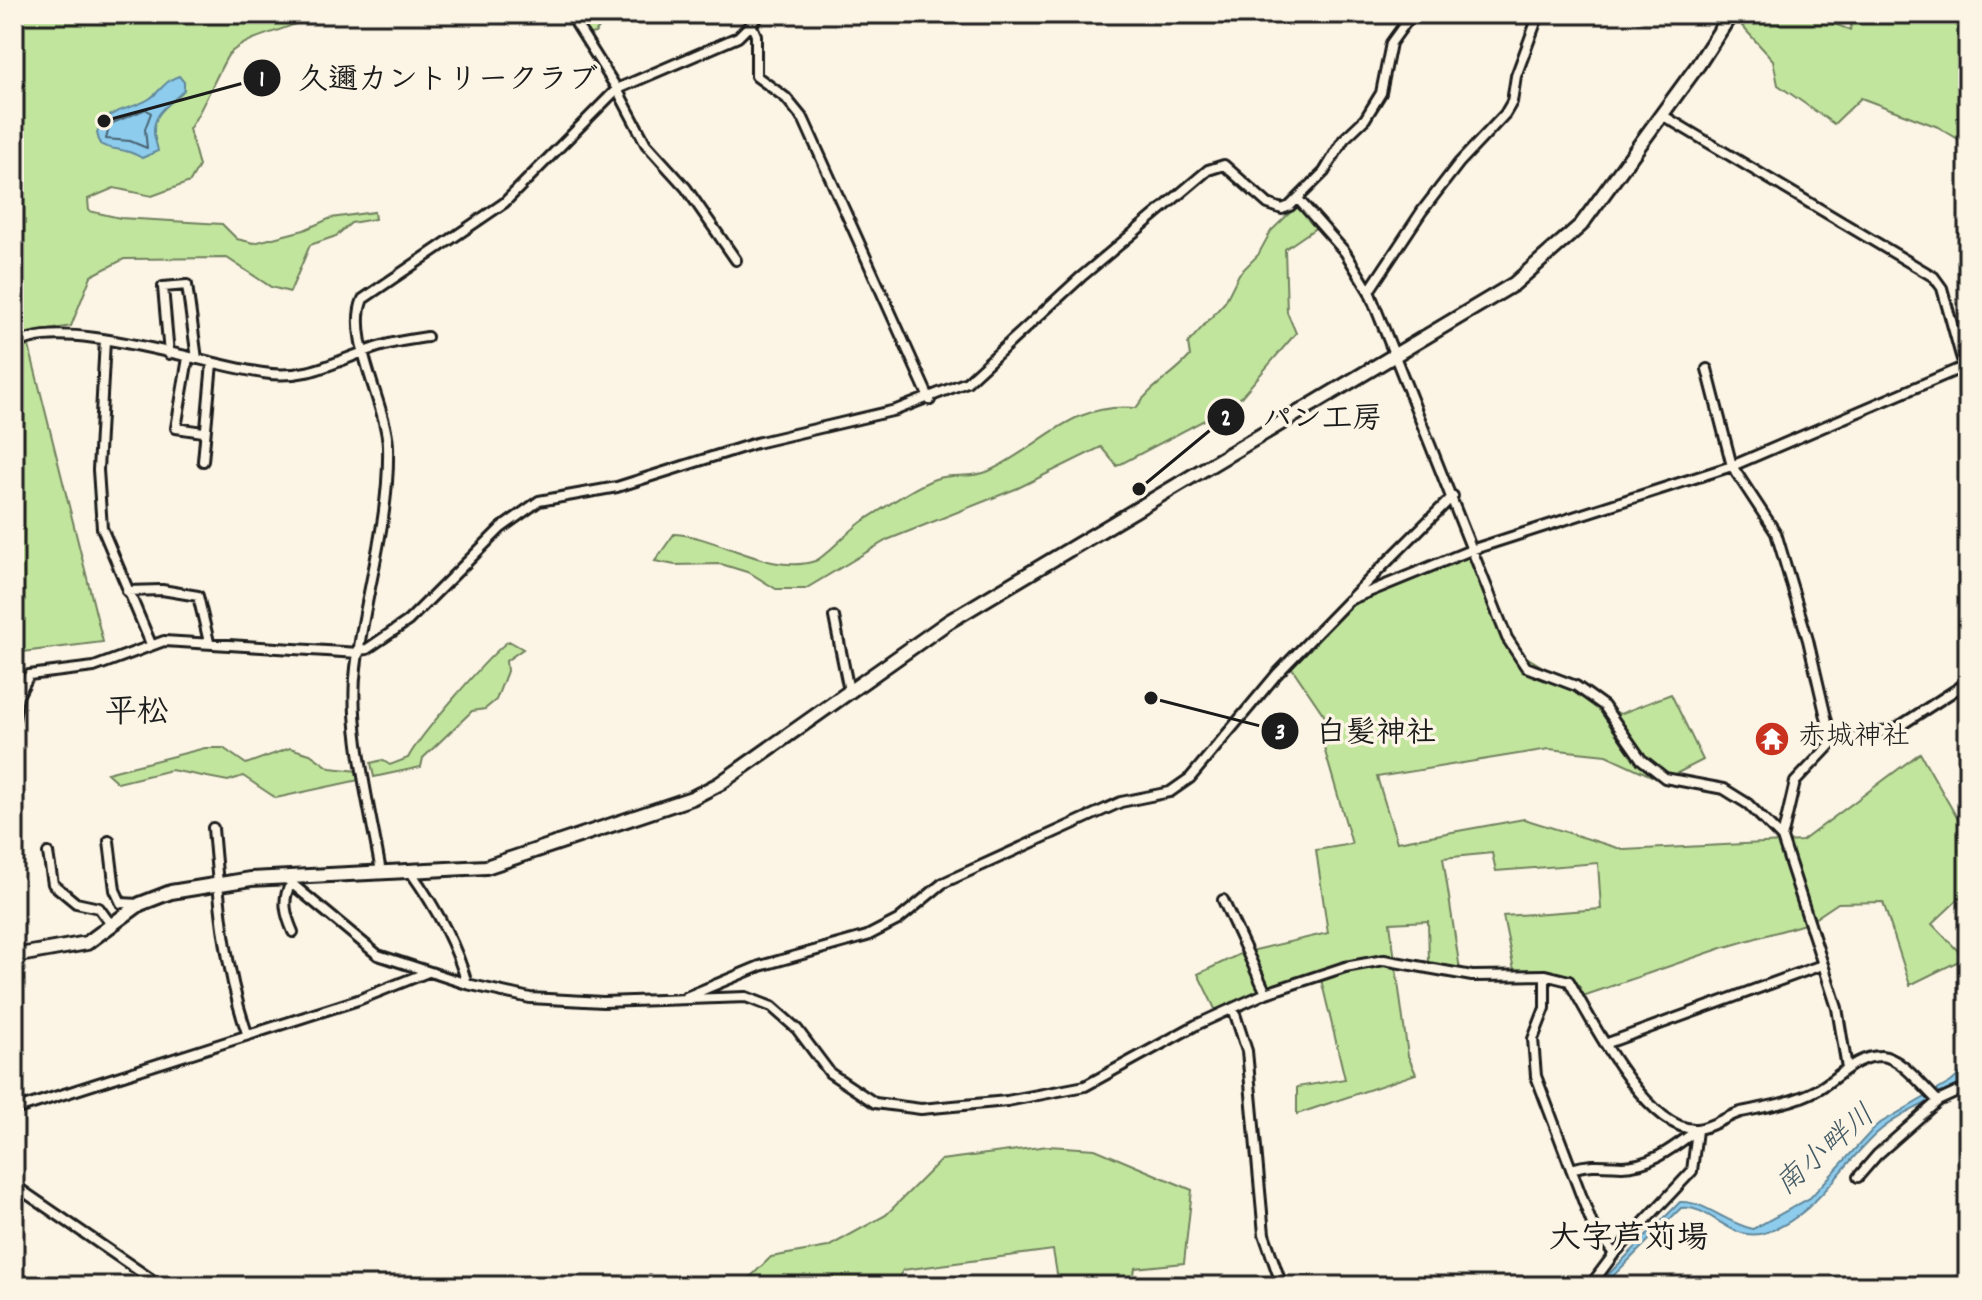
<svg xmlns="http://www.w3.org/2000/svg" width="1982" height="1300" font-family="Dekko,'Klee One',sans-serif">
<rect width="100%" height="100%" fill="#fcf5e5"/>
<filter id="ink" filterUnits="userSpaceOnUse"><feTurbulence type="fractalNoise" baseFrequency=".0125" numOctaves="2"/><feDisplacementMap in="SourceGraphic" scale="16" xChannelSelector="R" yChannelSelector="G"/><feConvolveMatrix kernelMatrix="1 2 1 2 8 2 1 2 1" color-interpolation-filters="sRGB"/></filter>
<g filter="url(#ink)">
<path fill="#c2e59e" stroke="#6f805d" stroke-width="2" d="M14,14H312C290,32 251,33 229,54C222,62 202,112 189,129L199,166L190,182L152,196L114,188L88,199L89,211L120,218L222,224L237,239L254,243L304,230L331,218L374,212L375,219L351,223L336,236L310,245L290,292L271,287L227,258L124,259L91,276L71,326L26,334L103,642L14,653Z
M580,14H637L620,23L609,16L595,33L585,35L577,23Z
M1756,14H1809L1850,30L1854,14H1968V145L1938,127L1861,98L1834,124L1778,85L1773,60L1742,26Z
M1298,205L1317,227L1285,249L1287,312L1296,333L1235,404L1117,466L1101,447L1018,488L887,540L805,589H776L750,573L721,564L675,565L655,561L674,534C720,536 769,576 815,561C823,559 852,527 866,519C888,506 911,488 935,479C953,473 971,479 989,471C1043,446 1069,402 1136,408C1151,385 1173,376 1190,356L1188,343L1225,302L1239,274L1258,255L1271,231Z
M1470,554L1515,650L1620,714L1671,694L1703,760L1662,781L1606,755L1549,749L1377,777L1397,842L1524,819L1624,850L1802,841L1920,753L1968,837V890L1932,924L1965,958L1910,985L1883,902L1838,903L1808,923L1722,948L1583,996L1570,977L1514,970L1503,916L1601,909L1598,863L1496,871L1492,853L1443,858L1460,970L1429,963L1428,921L1390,923L1408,1056L1416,1074L1297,1114V1087L1345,1079L1319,971L1216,1011L1198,974L1242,953L1328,933L1316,850L1352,844L1324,748L1336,733L1290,665L1351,603Z
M509,641L523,649L506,661L507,671L496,700L485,709L472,711L423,758L421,767L374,777L371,763L382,760L390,765L408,758C418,738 491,652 509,641Z
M205,748H223L246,764L290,748L310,754L330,768L358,771L359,780L276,798L243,776L228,781L171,770L118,783L107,773Z
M1048,1146L1095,1149L1192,1190L1184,1263L1135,1268L1132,1286H1059L1053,1250L903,1270L894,1286H741L771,1257L828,1247L886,1215L941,1160Z"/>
<path fill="#8dcced" stroke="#608699" stroke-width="2" d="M179,76L184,82V90C173,103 153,111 154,132C154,138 157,144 158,151L142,158C123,146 113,152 100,144L97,133C104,108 130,111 149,99C160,92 165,80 179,76Z
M1968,1067V1080L1963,1085C1935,1100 1901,1112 1877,1133C1841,1165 1814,1219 1764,1233C1730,1243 1710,1204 1681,1208L1603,1286H1597L1680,1202C1703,1200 1727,1224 1753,1229L1810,1198L1877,1125L1951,1082Z"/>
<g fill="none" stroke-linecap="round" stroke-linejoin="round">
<path stroke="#496270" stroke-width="2" d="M146,109L151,113L145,129L147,148L130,141L106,139L110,124Z"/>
<g stroke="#1c1c1c" stroke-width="14">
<path id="street" d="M570,14L617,89L646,144L686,188L736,260
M752,26L756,35V76L786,98L804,120L930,400
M1662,115L1934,277L1942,288L1964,367
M1298,199L1345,252L1369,291L1507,638L1526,667L1576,686L1604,706L1641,759L1665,778L1724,789L1748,804L1782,838L1837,1008L1847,1068
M1369,291L1422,211L1459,163L1505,114L1512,102L1516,76L1539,14
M105,340L98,470L102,528L151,644
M14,347C52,312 210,366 263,373C312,381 341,357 385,345C398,341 413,339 427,337
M169,354L163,287L187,285L197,359
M188,358L176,428L203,432
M1707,369L1732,466L1776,533L1808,640L1832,743
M203,461L212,363
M127,591L162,590L198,596L209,642
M1352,597L1453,496
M834,617L849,691
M359,650L367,649L408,621L501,528L539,501L617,487L756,443L896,410L967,382L1081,277L1208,170L1224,165L1268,204L1282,209L1290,206L1324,172L1344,139L1365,119L1381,93L1391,43L1412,14
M14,720L18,696L29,675L94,667L164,641L359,653
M213,828C219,899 224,966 247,1033
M1782,838L1795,782L1832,743L1895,729L1968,682
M109,841L115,890L121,903L139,904
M48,853L53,884L76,903L99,908L112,926
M410,871C435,906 456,943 467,984
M381,872C371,812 348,726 356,668C365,593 390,522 388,446C386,404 346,337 363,299L504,203L617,89L738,37L761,14
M285,878L378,955L467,984L530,998L603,1002L746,997L772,1007L797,1029L830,1073L875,1103L921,1109L1007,1101L1085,1086L1196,1025L1266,993L1345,967L1384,960L1472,976L1545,975L1569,981C1590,1018 1647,1131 1696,1129C1709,1129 1727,1116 1741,1112C1766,1107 1795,1102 1817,1090C1838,1078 1855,1056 1881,1056C1901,1057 1924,1088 1938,1101L1968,1087
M291,884C281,899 286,916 293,932
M1223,900L1266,993
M1545,975V1008L1533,1039L1536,1076L1592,1224L1614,1254
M686,997L760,966L867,936L898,920L943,883L1121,802L1170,792L1190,778L1277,674L1349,600L1471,550L1732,466L1968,365
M1233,1008L1247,1051L1264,1234L1282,1286
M1605,1044L1822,965
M14,1110L358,1000L428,972
M1571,1169C1590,1163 1602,1165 1622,1166C1652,1166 1675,1146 1697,1130
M1858,1177L1877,1155L1938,1101
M14,1185L161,1286
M1590,1286L1614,1254L1692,1171L1697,1130"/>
</g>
<g stroke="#1c1c1c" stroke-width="18">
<path id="secondary" d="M14,956L87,943L140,904L171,892L251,879L486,867L692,798L719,784L948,622L1514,284L1581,225L1698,65L1731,14"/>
</g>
<use href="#street" stroke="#fcf5e5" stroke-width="8"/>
<use href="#secondary" stroke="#fcf5e5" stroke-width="12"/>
</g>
</g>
<defs>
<g id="temple-disc" transform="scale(1.8)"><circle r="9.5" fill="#c8321e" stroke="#fcf5e5"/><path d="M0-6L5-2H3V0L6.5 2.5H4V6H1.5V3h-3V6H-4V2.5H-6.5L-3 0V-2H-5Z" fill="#fff"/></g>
</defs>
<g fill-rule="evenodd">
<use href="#temple-disc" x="1772" y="739"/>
</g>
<g text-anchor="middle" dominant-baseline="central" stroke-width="7" stroke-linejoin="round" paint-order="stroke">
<g font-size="28" fill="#1c1c1c" stroke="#fcf5e5" text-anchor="start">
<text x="1798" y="739">赤城神社</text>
</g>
<g font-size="30" font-style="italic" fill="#445a65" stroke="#fcf5e5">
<text transform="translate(1827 1152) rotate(-41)">南小畔川</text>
</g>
<g font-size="32" font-weight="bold" fill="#1c1c1c" stroke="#fcf5e5">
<text x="137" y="715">平松</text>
<text x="1629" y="1241">大字芦苅場</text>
</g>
</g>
<path fill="none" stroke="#1c1c1c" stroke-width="3" d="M104 121L262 78M1139 489L1226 417M1151 698L1280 731"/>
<g fill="#1c1c1c" stroke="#fcf5e5" stroke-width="3">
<circle cx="104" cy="121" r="8"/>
<circle cx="1139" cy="489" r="8"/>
<circle cx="1151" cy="698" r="8"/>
<circle cx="262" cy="78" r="20"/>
<circle cx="1226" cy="417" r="20"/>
<circle cx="1280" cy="731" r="20"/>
</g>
<g font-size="24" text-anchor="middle" font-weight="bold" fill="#fff">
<text x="262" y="86">1</text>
<text x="1226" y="425">2</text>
<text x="1280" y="739">3</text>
</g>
<g font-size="30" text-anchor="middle" font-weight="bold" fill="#1c1c1c" stroke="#fcf5e5" stroke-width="7" stroke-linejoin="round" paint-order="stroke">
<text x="448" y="88">久邇カントリークラブ</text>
<text x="1322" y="427">パン工房</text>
<text x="1376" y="741">白髪神社</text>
</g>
<rect width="1982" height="1300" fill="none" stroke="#fcf5e5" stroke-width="48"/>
<rect x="24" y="24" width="1934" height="1252" fill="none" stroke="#1c1c1c" stroke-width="3" filter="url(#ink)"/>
</svg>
